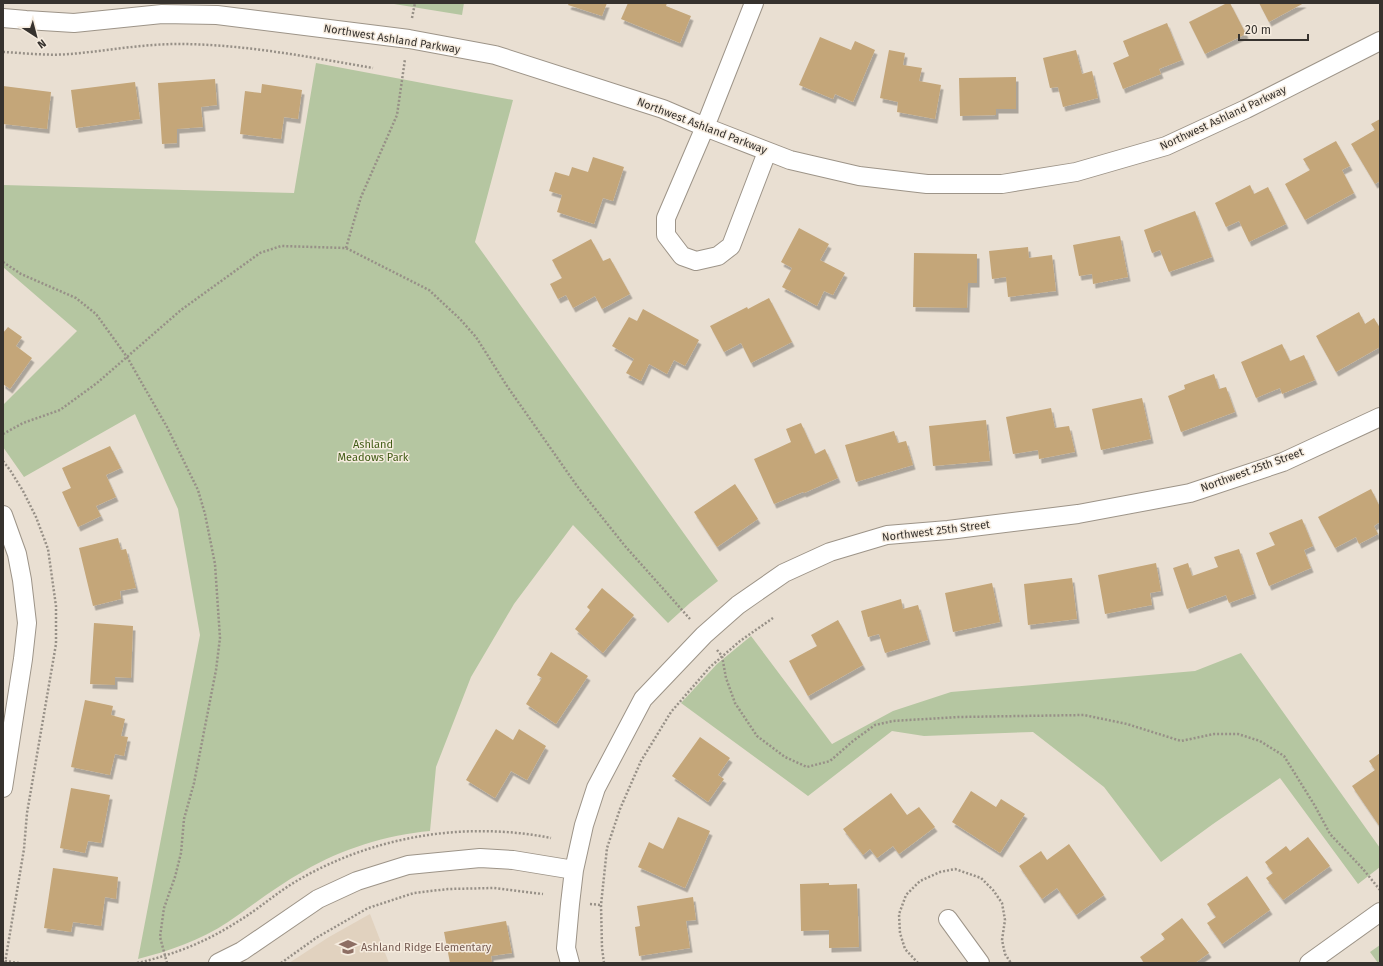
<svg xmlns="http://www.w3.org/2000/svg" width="1383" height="966" font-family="'Fira Sans',sans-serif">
<defs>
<filter id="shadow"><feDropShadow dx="2.5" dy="4.5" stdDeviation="0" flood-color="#0004"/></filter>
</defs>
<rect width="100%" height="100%" fill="#e9dfd2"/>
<path fill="#e1d2bf" d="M370,914L389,963H289L329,937Z"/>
<path fill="#b5c6a1" d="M388,3H464L462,15Z
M316,63L513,100L475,242L718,581L690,603L668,623L573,525L514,604L471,677L436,767L430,831C387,835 341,849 304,871C277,886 253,905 228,922C201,940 169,951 138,959L200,635L178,509L135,414L24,477L3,447V405L77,331L3,267V185L294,193Z
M751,636L832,744L893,711L951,692L1195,671L1241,653L1380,848V867L1358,884L1280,778L1213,824L1161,862L1104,787L1033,732L924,736L892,731L808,796L681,703L717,664Z
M1380,945V963H1378L1370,952Z"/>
<path fill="#c4a679" filter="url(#shadow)" d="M569,3H607L602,16L568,5Z
M628,3H667L666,6L691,16L680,43L621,19Z
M1227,3H1230L1246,34L1205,54L1189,22Z
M1259,3H1304L1269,22Z
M1167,23L1182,60L1159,69L1161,74L1123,89L1113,63L1129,56L1123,41Z
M820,37L851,50L855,41L875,50L853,102L835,94L833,99L799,85Z
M889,50L905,53L903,65L922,68L919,81L941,85L935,119L897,112L898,102L880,98Z
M1076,50L1082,74L1092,71L1098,98L1063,107L1058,87L1050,88L1043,58Z
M1016,77V109H996V115L960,116L959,78Z
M215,79L217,105L201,107L203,127L177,129V143L162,144L158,83Z
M135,82L140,119L76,128L71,90Z
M262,84L302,90L298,119L284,117L281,139L240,134L245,91L261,93Z
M3,86L51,92L47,129L3,124Z
M1380,119V181L1375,184L1351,144L1375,130L1371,124Z
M1336,141L1350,166L1342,170L1354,193L1305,220L1285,184L1310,170L1303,159Z
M593,157L624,167L613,201L603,198L594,224L557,212L562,195L549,191L555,172L569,176L572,167L588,172Z
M1250,185L1254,194L1268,187L1286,224L1249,242L1239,221L1226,227L1215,203Z
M1195,211L1212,257L1169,272L1160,250L1152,253L1144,230Z
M799,228L829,244L820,260L845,273L833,295L824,291L817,306L782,287L792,268L781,262Z
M1120,236L1128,277L1093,284L1092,274L1079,276L1073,245Z
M591,239L603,261L610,258L630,294L602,309L595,296L573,308L566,295L558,299L550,284L562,278L552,260Z
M1028,247L1029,258L1052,255L1056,291L1008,297L1006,277L992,279L989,251Z
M914,253L977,254V283H968L967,308L913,307Z
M769,298L792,342L751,363L741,343L724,352L710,326L747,307L748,309Z
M643,309L699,340L685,366L674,360L667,374L649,364L641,381L626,373L634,359L612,346L629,317L637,321Z
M1359,312L1365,324L1374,318L1380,328V347L1336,372L1316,336Z
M8,327L22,337L16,346L32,358L10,389L3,384V333Z
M1282,344L1290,361L1304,355L1315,380L1282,394L1280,388L1256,398L1241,362Z
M1214,374L1219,389L1226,387L1235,412L1181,432L1168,396L1185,389L1184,385Z
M1142,398L1151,439L1101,450L1092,409Z
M1051,408L1055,428L1069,426L1075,452L1039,459L1038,450L1013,454L1006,417Z
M986,420L990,461L933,466L929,426Z
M801,423L815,454L825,449L838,478L804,493L803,492L774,504L754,459L791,442L786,429Z
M894,431L898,443L906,441L913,465L856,482L845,445Z
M110,446L121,468L106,475L116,497L96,506L101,516L78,527L62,492L71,488L62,468Z
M735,484L758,519L717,547L694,512Z
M1371,489L1380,507V522L1374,526L1378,534L1359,544L1356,537L1335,548L1318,517Z
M1302,519L1313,546L1304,550L1311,568L1269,586L1256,553L1275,545L1269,533Z
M118,538L121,550L126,549L136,588L120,591L121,599L93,606L79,548Z
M1239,549L1254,594L1229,603L1226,595L1187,609L1173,568L1188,563L1192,576L1218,567L1214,557Z
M1156,563L1161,591L1150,593L1152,605L1105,614L1098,575Z
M1072,578L1077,619L1028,625L1024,584Z
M992,583L1000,622L953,632L945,593Z
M602,588L634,615L603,653L575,629L590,610L587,607Z
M901,599L903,609L918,605L928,640L885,653L879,634L868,637L861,611Z
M838,620L863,665L808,696L789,661L817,646L811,635Z
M94,623L133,626L131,678L115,677V685L90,684Z
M551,652L588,676L556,724L526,704L542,678L537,675Z
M85,700L113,706L111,715L125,719L121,736L128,737L124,756L115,754L110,775L71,767Z
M496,729L513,740L519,729L546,746L527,780L511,771L495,798L466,780Z
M700,737L730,758L718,775L724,779L708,802L672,776Z
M1380,753V827L1352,786L1375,770L1369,761Z
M71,788L110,795L101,843L88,841L85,853L60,848Z
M971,791L996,807L1001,799L1025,814L1000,853L952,822Z
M891,793L907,815L919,807L935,827L899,854L893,846L877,858L870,849L863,855L843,829Z
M678,817L710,831L685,888L638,867L649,842L663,849Z
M1308,837L1330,866L1283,900L1266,878L1273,873L1265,862L1286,846L1290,851Z
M1069,844L1104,895L1076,915L1057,888L1042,899L1019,866L1041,851L1047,860Z
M53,868L118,877L116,899L105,897L101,926L73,922L71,932L44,928Z
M1247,876L1270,910L1222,944L1207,923L1216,917L1207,904Z
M829,883V885L857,884L859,947L829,948V930L801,931L800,884Z
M693,897L696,920L686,921L690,948L639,956L635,927L640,926L637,906Z
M1182,918L1209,953L1195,963H1144L1140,957L1165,939L1161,934Z
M506,921L512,953L491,956L492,963H450L444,932Z"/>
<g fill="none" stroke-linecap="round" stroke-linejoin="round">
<g stroke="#9d9488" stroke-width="20">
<path id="street" d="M754,3L705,127L666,218V235L682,256L696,261L718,256L731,246L767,152
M3,18L26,20L74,23L162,14L217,15L409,39L495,55L663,109L705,127L790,160L859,176L927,184H1002L1076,172L1166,146L1246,109L1380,41
M3,515L17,554L22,580L27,623L23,659L3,788
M948,919L980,963
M218,963L242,951L318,899L357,881L408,865L480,858L513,860L574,870
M570,963L566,948L570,904L574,870L584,825L596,788L643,699L704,635L738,605L784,573L830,552L887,535L948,530L1078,514L1190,493L1283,462L1380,417
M1309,963L1380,912"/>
</g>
<path stroke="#979087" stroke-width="2.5" stroke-dasharray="2 2" stroke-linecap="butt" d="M412,18L415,3
M3,52C25,53 48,56 70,54C106,51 142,44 178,44C243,44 309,57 373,68
M346,248L361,197L397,115L405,59
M3,262L21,274L76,298L96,314L127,357L167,427L198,490L205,514L215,564L220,638L216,670L194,783L184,819L181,853L175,877L164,908L160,937L167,963
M3,434L23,423L60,410L97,383L181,310L260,253L281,246L346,248L429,290L460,319L476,337L507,386L577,486L625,546L690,619
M3,461L10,470L23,491L36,517L48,549L56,606V644L27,813L24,849L5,963
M717,650L722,656L726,678L735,703L757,736L785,757L807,767L830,761L853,741L875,725L893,721L958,717L1084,715L1127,724L1181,741L1214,734H1238L1260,741L1284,756L1315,806L1330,834L1363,869L1380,890
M590,904L601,905
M5,961L19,963
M137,963C173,955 206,942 237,922C259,909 277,892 300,879C375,836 466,821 551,838
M281,963L316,938L368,908L414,893L448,889L494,888L543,894
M604,963L602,948L601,905L607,848L620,809L641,761L671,712L710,667L740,641L773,618
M918,963L905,949L900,933L899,914L906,895L920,881L940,872L955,869L981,878L993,890L1002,903L1005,920L1002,940L1005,954L1011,963"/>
<use href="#street" stroke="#fff" stroke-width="18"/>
</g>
<defs>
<g id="school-bare" transform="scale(1.38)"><path d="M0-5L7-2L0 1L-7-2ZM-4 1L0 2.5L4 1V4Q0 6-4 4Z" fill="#8d6e63" stroke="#f6ecdf" stroke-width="2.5" paint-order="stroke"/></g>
</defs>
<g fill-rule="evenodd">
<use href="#school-bare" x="348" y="947"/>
</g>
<g text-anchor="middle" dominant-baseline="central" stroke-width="3" stroke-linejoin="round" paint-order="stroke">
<g font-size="11" fill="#36322e" stroke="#f6ecdf">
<text transform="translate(392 39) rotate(9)">Northwest Ashland Parkway</text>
<text transform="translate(1223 118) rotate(-25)">Northwest Ashland Parkway</text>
<text transform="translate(702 126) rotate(21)">Northwest Ashland Parkway</text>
<text transform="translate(1252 470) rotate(-20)">Northwest 25th Street</text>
<text transform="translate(936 531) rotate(-7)">Northwest 25th Street</text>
</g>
<g font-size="11" fill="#415c16" stroke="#f6ecdf">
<text x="373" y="444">Ashland<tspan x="373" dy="13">Meadows Park</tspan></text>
</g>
<g font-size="11" fill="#785e54" stroke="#f6ecdf" text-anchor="start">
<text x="361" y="947">Ashland Ridge Elementary</text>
</g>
</g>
<rect width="1383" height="966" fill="none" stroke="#36322e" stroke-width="8"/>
<g transform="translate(36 36) rotate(144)" stroke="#f6ecdf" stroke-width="3" paint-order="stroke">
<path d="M0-3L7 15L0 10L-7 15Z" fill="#36322e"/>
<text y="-6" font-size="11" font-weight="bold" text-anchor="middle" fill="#36322e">N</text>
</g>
<path d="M1239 34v6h69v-6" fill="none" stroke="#36322e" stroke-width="2"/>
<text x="1245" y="34" font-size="12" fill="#36322e" stroke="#f6ecdf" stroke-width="3" paint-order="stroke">20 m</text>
</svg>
